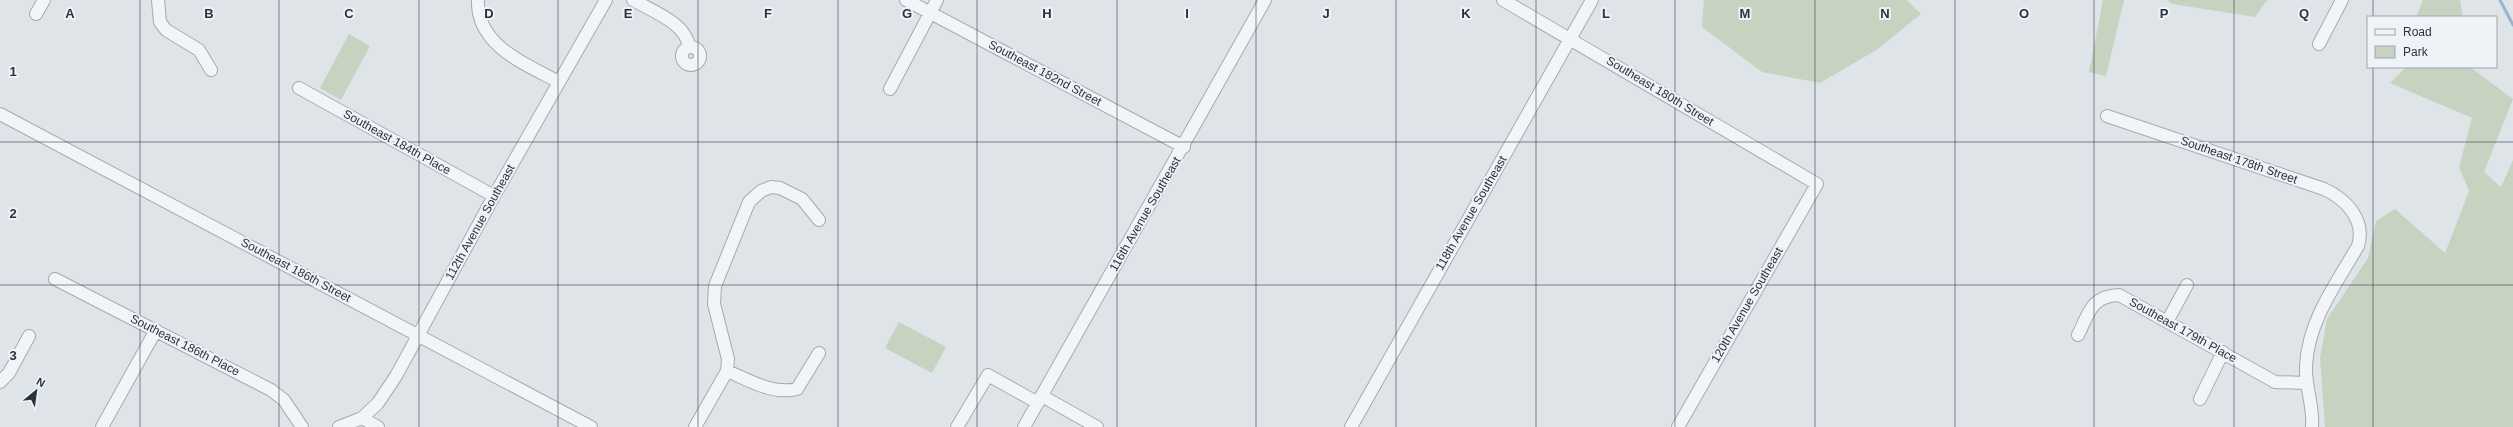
<svg xmlns="http://www.w3.org/2000/svg" width="2513" height="427" font-family="Arial,sans-serif">
<rect width="100%" height="100%" fill="#dfe4e9"/>
<path fill="#c6d3c0" d="M1704,0H1907L1921,14L1878,49L1820,83L1762,72L1702,27Z
M2103,0H2124L2106,76L2089,72Z
M2167,0H2267L2255,17L2172,4Z
M2423,0H2460L2463,17H2416Z
M349,34L370,46L341,100L320,88Z
M2406,67H2470L2513,99L2484,172L2501,187L2513,160V427H2325L2320,357L2327,319L2368,258L2376,221L2395,209L2445,253L2469,191L2459,167L2472,118L2390,83Z
M899,322L946,347L932,373L885,348Z"/>
<g fill="none" stroke-linecap="round" stroke-linejoin="round">
<path stroke="#9ab3c9" stroke-width="3" d="M2500,0L2513,25"/>
<g stroke="#a4abb3" stroke-width="14">
<path id="minor" d="M158,0L160,22L166,30L199,50L211,70
M478,0C476,45 525,64 559,82
M633,0C652,11 686,23 689,47
M906,0L1184,147
M1503,0L1817,184L1678,427
M36,14L44,0
M2319,44L2342,0
M682 56a9 9 0 1 1 18 0a9 9 0 1 1-18 0Z
M299,88L494,196
M890,89L937,0
M0,114L591,427
M2107,116L2324,189C2346,199 2366,220 2358,246C2336,284 2308,321 2306,366C2305,387 2314,407 2312,427
M55,279L271,390L284,400L302,427
M2168,320L2187,285
M2078,335C2089,313 2091,296 2119,295L2275,382L2306,383
M727,371C749,380 772,395 797,389L819,353
M0,382L9,373L29,336
M1042,396L1097,427
M2200,399L2223,352
M362,418L378,427
M102,427L156,330
M339,427L362,418L378,403L396,376L494,196L606,0
M695,427L727,371L728,359L714,304L715,286L749,202L761,191L771,187L780,188L802,199L819,220
M957,427L988,375L1038,403
M1024,427L1265,0
M1351,427L1592,0"/>
</g>
<use href="#minor" stroke="#f2f4f7" stroke-width="12"/>
</g>
<path fill="none" stroke="#283240" stroke-width="1" stroke-opacity="0.55" d="M140,0V427M279,0V427M419,0V427M558,0V427M698,0V427M838,0V427M977,0V427M1117,0V427M1256,0V427M1396,0V427M1536,0V427M1675,0V427M1815,0V427M1955,0V427M2094,0V427M2234,0V427M2373,0V17M2373,67V427M0,142H2513M0,285H2513"/>
<g text-anchor="middle" dominant-baseline="central" stroke-width="4" stroke-linejoin="round" paint-order="stroke">
<g font-size="12" fill="#283240" stroke="#eff2f6">
<text transform="translate(1045 73) rotate(28)">Southeast 182nd Street</text>
<text transform="translate(1660 91) rotate(31)">Southeast 180th Street</text>
<text transform="translate(397 142) rotate(29)">Southeast 184th Place</text>
<text transform="translate(2239 160) rotate(19)">Southeast 178th Street</text>
<text transform="translate(1471 213) rotate(-60)">118th Avenue Southeast</text>
<text transform="translate(1145 214) rotate(-60)">116th Avenue Southeast</text>
<text transform="translate(480 222) rotate(-61)">112th Avenue Southeast</text>
<text transform="translate(296 270) rotate(28)">Southeast 186th Street</text>
<text transform="translate(1747 305) rotate(-60)">120th Avenue Southeast</text>
<text transform="translate(2183 330) rotate(29)">Southeast 179th Place</text>
<text transform="translate(185 345) rotate(27)">Southeast 186th Place</text>
</g>
</g>
<g font-size="13" text-anchor="middle" font-weight="bold" fill="#283240" stroke="#eff2f6" stroke-width="4" stroke-linejoin="round" paint-order="stroke">
<text x="70" y="18">A</text>
<text x="209" y="18">B</text>
<text x="349" y="18">C</text>
<text x="489" y="18">D</text>
<text x="628" y="18">E</text>
<text x="768" y="18">F</text>
<text x="907" y="18">G</text>
<text x="1047" y="18">H</text>
<text x="1187" y="18">I</text>
<text x="1326" y="18">J</text>
<text x="1466" y="18">K</text>
<text x="1606" y="18">L</text>
<text x="1745" y="18">M</text>
<text x="1885" y="18">N</text>
<text x="2024" y="18">O</text>
<text x="2164" y="18">P</text>
<text x="2304" y="18">Q</text>
<text x="13" y="76">1</text>
<text x="13" y="218">2</text>
<text x="13" y="360">3</text>
</g>
<rect x="2367" y="16" width="130" height="52" fill="#eff2f6" stroke="#9fa5ad"/>
<rect x="2375" y="29" width="20" height="6" fill="#f2f4f7" stroke="#9fa5ad"/>
<text x="2403" y="36" font-size="12" fill="#283240">Road</text>
<rect x="2375" y="46" width="20" height="12" fill="#c6d3c0" stroke="#9fa5ad"/>
<text x="2403" y="56" font-size="12" fill="#283240">Park</text>
<g transform="translate(36 391) rotate(29)" stroke="#eff2f6" stroke-width="3" paint-order="stroke">
<path d="M0-3L7 15L0 10L-7 15Z" fill="#283240"/>
<text y="-6" font-size="11" font-weight="bold" text-anchor="middle" fill="#283240">N</text>
</g>
</svg>
